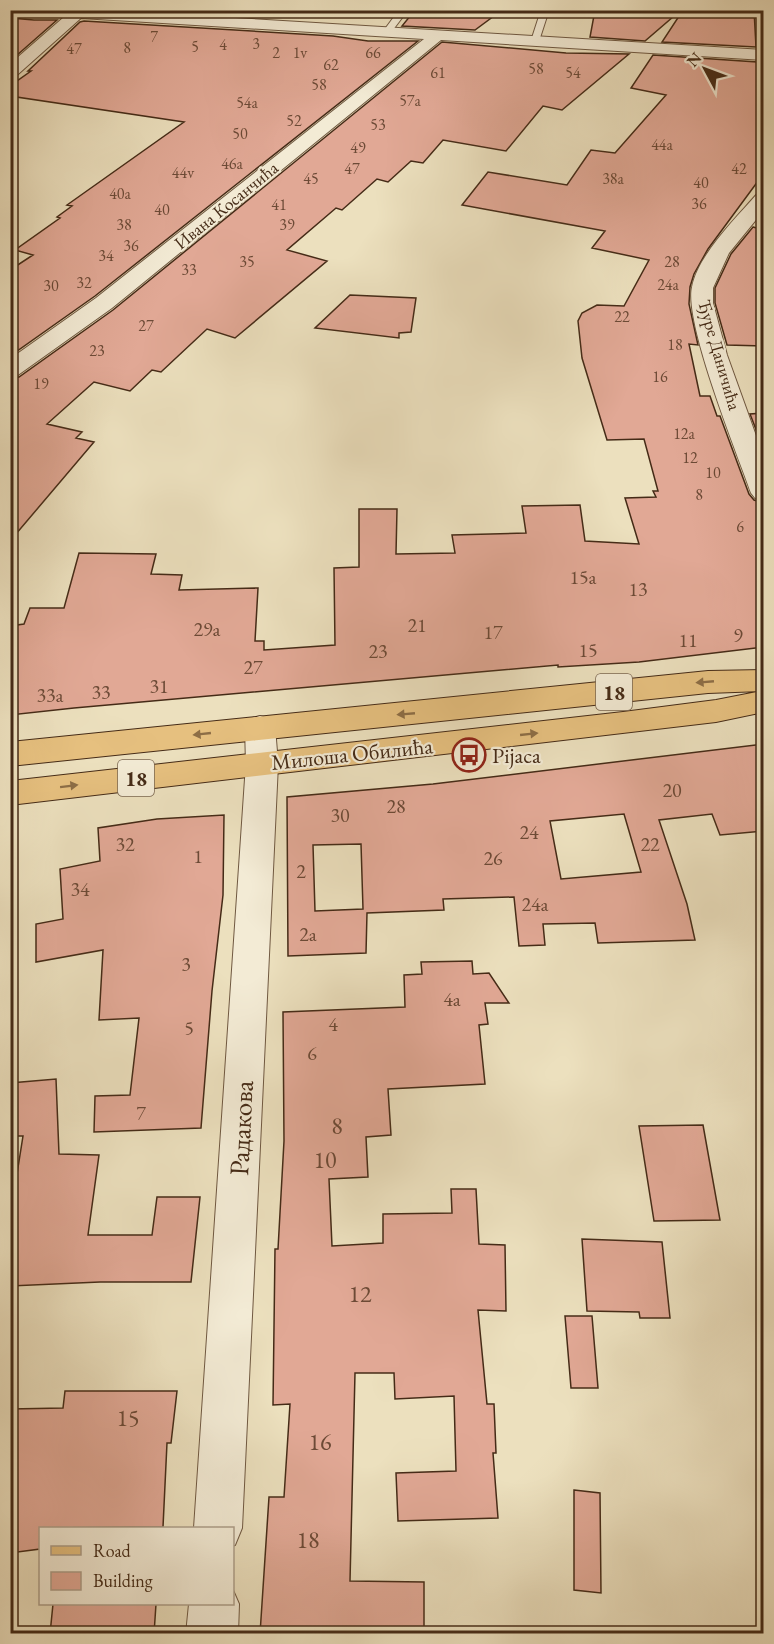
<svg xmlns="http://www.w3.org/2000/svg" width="774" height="1644" font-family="'EB Garamond',serif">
<rect width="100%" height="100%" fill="#ece0be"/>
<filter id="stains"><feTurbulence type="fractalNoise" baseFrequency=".00333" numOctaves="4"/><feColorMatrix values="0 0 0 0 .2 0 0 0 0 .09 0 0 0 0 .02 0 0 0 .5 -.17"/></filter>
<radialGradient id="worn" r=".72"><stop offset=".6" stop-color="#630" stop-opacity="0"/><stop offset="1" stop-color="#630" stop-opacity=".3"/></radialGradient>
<path fill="#e1a895" stroke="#452b17" stroke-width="1.5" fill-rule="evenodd" d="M415,10H502L475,30L402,26Z
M595,10H681L645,41L590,37Z
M683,10H754L756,47L662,42Z
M10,18L34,20H57L16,56L10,55Z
M84,21L333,36L368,41H418L95,296L10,356V270L33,255L15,250L60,218L57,217L72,206L67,205L184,122L10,96V86L31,71H28L80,22Z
M442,42L566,53L629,54L562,110L543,106L506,151L443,140L423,163L411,161L388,182L377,179L342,210L336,208L287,250L327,261L235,338L207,329L161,372L152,370L130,391L94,382L47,424L82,432L76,438L94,442L10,541V379L19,377L113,310Z
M653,55L757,62V64H764V173L708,249L694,274L690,287L689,304L698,345L689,344L700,396H710L717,416H720L749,494L754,500L764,503V647L639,662L558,667V665L74,708L10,715V626L24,624L30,608H64L79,553L156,554L151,574L182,575L179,590L258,588L255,641H264V650L335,645L334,568L359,567V509H397L396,554L455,553L452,535L526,533L522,506L580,505L585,541L639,544L625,498L656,497L653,491H658L644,439L607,440L582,358L578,321L582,313L597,305L624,306L649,260L592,248L605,231L462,205L488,172L567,185L591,150L615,153L666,95L631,88Z
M753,227L764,230V346L727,345L715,303V288L731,254Z
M350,295L416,298L411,332L399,333V338L315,328Z
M764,413V450L750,414Z
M764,744V831L720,835L712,814L659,820L687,904L695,940L598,943L595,923L543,924L545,945L519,946L514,897L443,899L444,910L367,913L366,953L288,956L287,797L433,784ZM624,814L641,872L561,879L550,821ZM361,844L363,909L315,911L313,845Z
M224,815L223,895L212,991L201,1128L94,1132L95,1096L130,1095L139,1018L99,1020L103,950L36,962V924L63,919L60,869L100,861L98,828L157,819Z
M472,961L473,974L489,973L509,1003H485L488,1024L479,1025L485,1084L388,1089L391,1135L366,1137L368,1177L329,1179L332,1246L383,1243V1214L452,1213L451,1189H476L479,1244L505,1245L506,1311L478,1310L487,1404H494L496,1453H493L498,1518L398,1521L396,1473L456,1471L454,1396L395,1399L394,1373H355L350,1581L424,1582V1634H260L269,1497H284L290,1404L273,1405L275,1249H278L284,1141L283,1012L405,1007L404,975L422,974L421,962Z
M56,1079L59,1154L99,1155L88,1235H152L157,1197H200L191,1282H100L10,1286V1218L23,1136H10V1083Z
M703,1125L720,1220L654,1221L639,1126Z
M582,1239L662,1242L670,1318H640L639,1312L587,1311Z
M565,1316H592L598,1388H571Z
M65,1391H177L171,1443H167L163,1527L40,1528V1549L10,1553V1409L63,1408Z
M574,1490L600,1493L601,1593L574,1590Z
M53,1604H156L154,1634H50Z"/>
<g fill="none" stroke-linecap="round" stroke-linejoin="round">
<g stroke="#6f5841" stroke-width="2">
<path id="lane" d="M399,10H408L389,35H383L382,33Z
M541,10H549L539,41L535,44L531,41Z"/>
</g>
<g stroke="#6f5841" stroke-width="2">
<path id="street" d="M13,10H103L764,50V60L441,40L112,308L18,375L10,377V359L96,298L424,39L81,18L16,76L10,78V64L64,17L20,14Z
M764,192V210L729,253L713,288V303L727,355L764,458V501L755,498L751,493C737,453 684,323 692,287C698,255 736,218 757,194Z
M260,716L271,719L275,727L278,764L242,1528L235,1545L232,1546V1528H194L246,764L245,727L249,719Z
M232,1588L239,1604L238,1634H186L189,1604H232Z"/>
</g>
<g stroke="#452b17" stroke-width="2">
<path id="primary" d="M764,670V712L716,722L10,805V781L623,712L716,700L762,691L708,693L10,766V742L708,671Z"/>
</g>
<use href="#lane" fill="#f3ebd5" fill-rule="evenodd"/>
<use href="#street" fill="#f3ebd5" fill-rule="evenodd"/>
<use href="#primary" fill="#e6c07f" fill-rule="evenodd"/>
</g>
<defs><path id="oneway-solid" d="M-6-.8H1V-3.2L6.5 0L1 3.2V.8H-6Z" transform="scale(1.5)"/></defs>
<g fill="#8d6e46">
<use href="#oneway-solid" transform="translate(705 682) rotate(175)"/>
<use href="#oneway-solid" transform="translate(406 714) rotate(175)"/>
<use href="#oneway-solid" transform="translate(202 734) rotate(174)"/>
<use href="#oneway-solid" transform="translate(529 734) rotate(-6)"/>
<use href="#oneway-solid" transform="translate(69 786) rotate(-7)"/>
</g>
<defs>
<g id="bus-ring" transform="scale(1.725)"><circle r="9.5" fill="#f3ebd5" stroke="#8f2418" stroke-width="1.5"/><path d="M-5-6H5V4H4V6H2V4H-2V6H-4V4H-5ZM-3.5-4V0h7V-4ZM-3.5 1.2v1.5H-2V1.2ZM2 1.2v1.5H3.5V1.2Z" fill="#8f2418"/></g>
</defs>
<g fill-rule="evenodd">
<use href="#bus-ring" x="469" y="755"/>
</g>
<g text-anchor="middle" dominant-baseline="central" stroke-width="4.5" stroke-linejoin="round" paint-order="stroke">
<g font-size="16" fill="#6c4a36">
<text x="154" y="36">7</text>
<text x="256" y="43">3</text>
<text x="223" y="44">4</text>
<text x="195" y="46">5</text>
<text x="127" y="47">8</text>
<text x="74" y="48">47</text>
<text x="276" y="52">2</text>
<text x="300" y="52">1v</text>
<text x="373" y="52">66</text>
<text x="331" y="64">62</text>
<text x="536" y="68">58</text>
<text x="438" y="72">61</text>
<text x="573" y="72">54</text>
<text x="319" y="84">58</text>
<text x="410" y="100">57a</text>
<text x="247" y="102">54a</text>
<text x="294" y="120">52</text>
<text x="378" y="124">53</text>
<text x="240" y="133">50</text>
<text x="662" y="144">44a</text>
<text x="358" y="147">49</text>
<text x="232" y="163">46a</text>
<text x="352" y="168">47</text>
<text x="739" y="168">42</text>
<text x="183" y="172">44v</text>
<text x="311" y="178">45</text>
<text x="613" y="178">38a</text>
<text x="701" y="182">40</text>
<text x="120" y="193">40a</text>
<text x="699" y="203">36</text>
<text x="279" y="204">41</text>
<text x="162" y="209">40</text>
<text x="124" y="224">38</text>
<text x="287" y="224">39</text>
<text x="131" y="245">36</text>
<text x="106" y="255">34</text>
<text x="247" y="261">35</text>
<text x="672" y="261">28</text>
<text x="189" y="269">33</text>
<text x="84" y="282">32</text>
<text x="668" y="284">24a</text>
<text x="51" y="285">30</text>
<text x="622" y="316">22</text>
<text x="146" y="325">27</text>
<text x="675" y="344">18</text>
<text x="97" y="350">23</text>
<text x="660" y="376">16</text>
<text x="41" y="383">19</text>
<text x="684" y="433">12a</text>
<text x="690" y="457">12</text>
<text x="713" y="472">10</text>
<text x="699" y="494">8</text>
<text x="740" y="526">6</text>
</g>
<g font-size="18" fill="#452b17" stroke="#f3ebd5">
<text transform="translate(226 205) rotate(-39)">Ивана Косанчића</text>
<text transform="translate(720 355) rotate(74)">Ђуре Даничића</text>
</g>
<g font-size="20" fill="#6c4a36">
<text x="583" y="577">15a</text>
<text x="638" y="589">13</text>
<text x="417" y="625">21</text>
<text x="207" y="629">29a</text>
<text x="493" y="632">17</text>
<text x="738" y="635">9</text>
<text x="688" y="640">11</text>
<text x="588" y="650">15</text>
<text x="378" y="651">23</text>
<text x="253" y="667">27</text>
<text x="159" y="686">31</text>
<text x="101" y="692">33</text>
<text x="50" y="695">33a</text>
<text x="672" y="790">20</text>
<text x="396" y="806">28</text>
<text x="340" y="815">30</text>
<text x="529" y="832">24</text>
<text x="125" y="844">32</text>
<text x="650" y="844">22</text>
<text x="198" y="856">1</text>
<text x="493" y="858">26</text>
<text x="301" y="871">2</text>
<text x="80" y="889">34</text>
<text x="535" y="904">24a</text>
<text x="308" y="934">2a</text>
<text x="186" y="964">3</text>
<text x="452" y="999">4a</text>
<text x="333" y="1024">4</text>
<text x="189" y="1028">5</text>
<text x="312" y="1053">6</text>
<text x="141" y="1113">7</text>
</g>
<g fill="#f3ebd5" stroke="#796550" stroke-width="1.5">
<rect x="596" y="674" width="36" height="36" rx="4.5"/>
<rect x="118" y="760" width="36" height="36" rx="4.5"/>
</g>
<g font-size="21" font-weight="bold" fill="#452b17">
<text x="614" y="692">18</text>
<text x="136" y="778">18</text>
</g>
<g font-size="22" fill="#452b17" stroke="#f3ebd5">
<text transform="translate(352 754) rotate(-6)">Милоша Обилића</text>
</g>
<g font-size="22" fill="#452b17" stroke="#f3ebd5" text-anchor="start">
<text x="492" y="755">Pijaca</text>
</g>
<g font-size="24" fill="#6c4a36">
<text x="337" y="1125">8</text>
<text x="325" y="1159">10</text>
<text x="360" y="1293">12</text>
<text x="128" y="1417">15</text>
<text x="320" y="1441">16</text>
<text x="308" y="1539">18</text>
</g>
<g font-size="27" fill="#452b17" stroke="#f3ebd5">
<text transform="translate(241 1128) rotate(-87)">Радакова</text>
</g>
</g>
<rect width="774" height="1644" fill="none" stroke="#ece0be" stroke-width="36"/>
<rect x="12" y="12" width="750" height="1620" fill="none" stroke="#452b17" stroke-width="3"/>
<rect x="18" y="18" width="738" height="1608" fill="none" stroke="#452b17" stroke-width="1.5"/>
<rect x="39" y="1527" width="195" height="78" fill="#f3ebd5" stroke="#ad9e89" stroke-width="1.5"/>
<rect x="51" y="1546" width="30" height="9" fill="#e6c07f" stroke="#ad9e89" stroke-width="1.5"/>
<text x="93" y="1557" font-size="18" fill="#452b17">Road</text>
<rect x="51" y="1572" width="30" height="18" fill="#e1a895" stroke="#ad9e89" stroke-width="1.5"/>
<text x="93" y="1587" font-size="18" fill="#452b17">Building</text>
<g transform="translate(705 69) rotate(311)" stroke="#f3ebd5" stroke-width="4.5" paint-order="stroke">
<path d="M0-4.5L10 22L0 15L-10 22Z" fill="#452b17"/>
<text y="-9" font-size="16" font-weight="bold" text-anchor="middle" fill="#452b17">N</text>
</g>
<rect width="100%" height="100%" filter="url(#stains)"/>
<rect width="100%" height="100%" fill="url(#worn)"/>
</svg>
